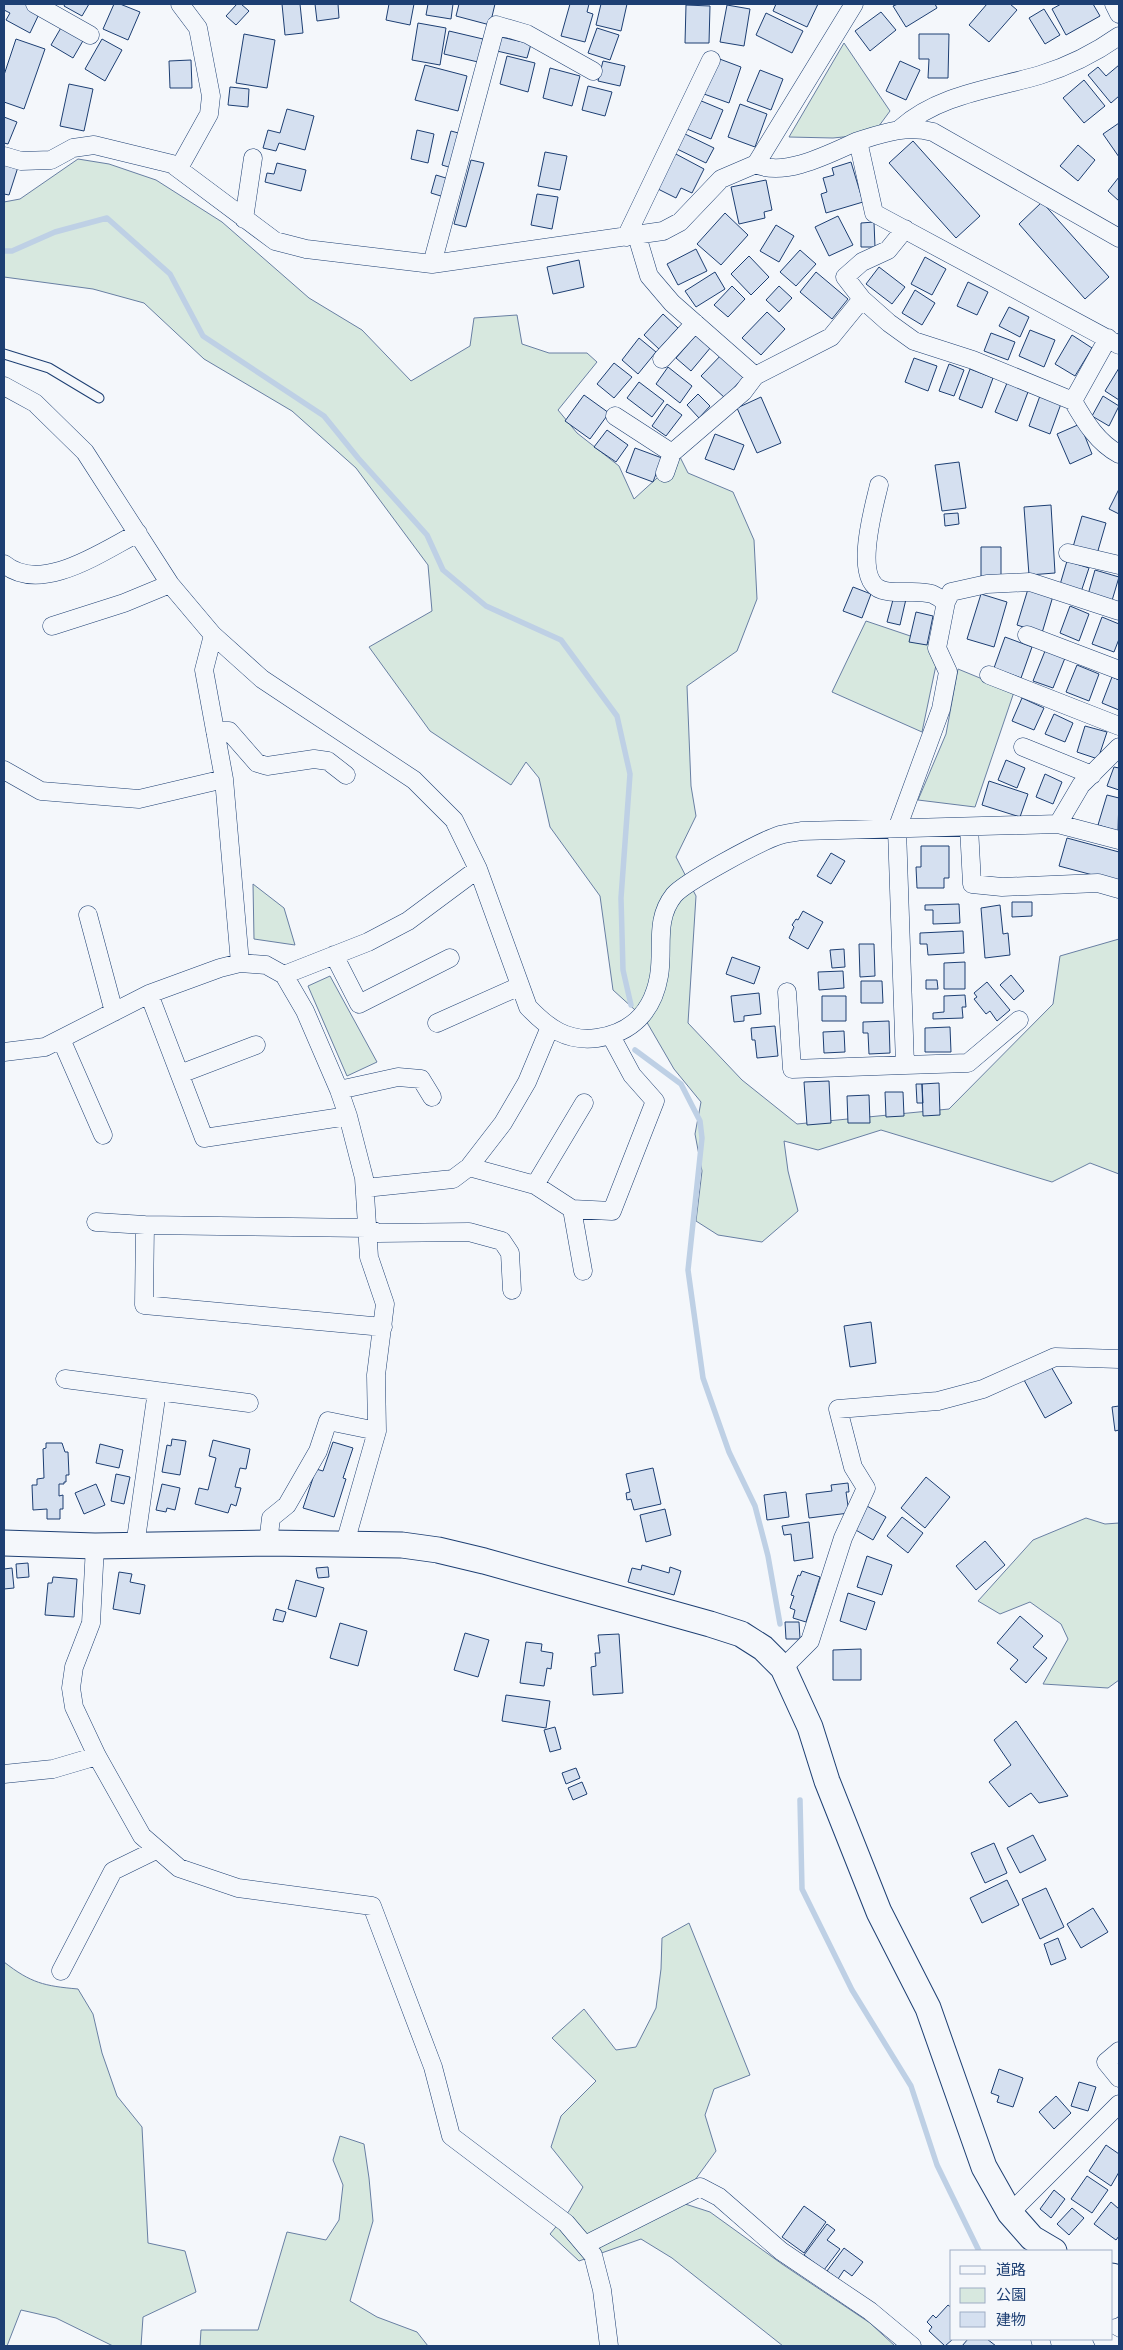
<svg xmlns="http://www.w3.org/2000/svg" width="1123" height="2350" font-family="'Crimson Pro','Noto Sans JP',serif">
<rect width="100%" height="100%" fill="#f4f7fb"/>
<path fill="#d7e8df" stroke="#687fa3" d="M844,43L890,111L873,134L833,138L789,137Z
M78,159L109,164L156,180L222,222L309,298L362,330L411,381L470,346L474,318L517,315L522,344L549,353H587L597,362L558,410L577,433L619,466L634,499L680,457L688,473L733,492L754,540L757,599L737,651L687,686L691,786L696,816L676,857L696,896L688,1023L742,1080L797,1124L949,1109L1053,1004L1060,956L1119,939V1174L1090,1163L1052,1182L881,1130L818,1150L784,1141L788,1171L798,1211L762,1242L718,1235L696,1221L702,1171L695,1134L701,1102L674,1069L645,1019L613,990L600,896L550,827L539,778L526,762L511,785L430,731L369,647L432,611L428,565L356,468L292,411L204,359L144,303L93,289L4,277V202L20,199Z
M866,621L940,646L922,732L832,692Z
M958,669L1014,692L975,807L918,800L946,734Z
M253,884L284,908L295,945L254,939Z
M330,976L377,1062L347,1076L308,986Z
M1086,1518L1105,1524L1119,1523V1680L1108,1688L1043,1684L1068,1639L1061,1624L1030,1602L1000,1614L978,1601L1033,1540Z
M689,1923L750,2075L714,2089L705,2115L716,2151L679,2202L710,2212L782,2264L870,2323L895,2346H783L672,2258L641,2239L579,2261L550,2234L569,2211L583,2187L551,2147L561,2116L596,2081L552,2038L584,2009L616,2050L636,2047L656,2008L661,1969L662,1938Z
M4,1962C31,1983 44,1986 78,1989L93,2014L102,2053L117,2096L142,2127L148,2243L185,2251L196,2292L143,2317L141,2346H113L56,2318L21,2310L7,2346H4Z
M340,2136L364,2144L369,2178L373,2221L350,2301L377,2317L417,2332L428,2346H200L201,2330H258L287,2232L326,2240L339,2220L343,2185L333,2160Z"/>
<g fill="none" stroke-linecap="round" stroke-linejoin="round">
<path stroke="#bed0e5" stroke-width="5.5" d="M4,251H12L55,232L107,218L170,274L203,336L324,416L358,458L427,535L443,570L486,606L561,640L617,716L630,774L621,898L623,970L631,1005
M635,1050L681,1084L700,1121L702,1138L688,1270L703,1378L729,1452L755,1506L768,1556L780,1624
M800,1800L802,1889L852,1990L911,2086L937,2165L979,2251"/>
</g>
<path fill="#d5e0f0" stroke="#1d3f73" d="M4,4H25L40,12L30,33L6,20L10,13L4,10Z
M65,4H89L82,16L64,6Z
M114,4H120L140,12L128,40L103,29Z
M237,4H241L249,11L236,25L226,16Z
M282,4H300L303,33L285,35Z
M315,4H338L339,18L317,21Z
M389,4H414L410,25L386,20Z
M428,4H453L451,19L426,15Z
M459,4H495L490,25L456,16Z
M570,4H589L587,12L593,14L585,42L561,36Z
M601,4H627L621,31L596,25Z
M776,4H818L807,27L773,11Z
M898,4H935L937,8L906,27L893,6Z
M987,4H1010L1017,10L989,42L969,25Z
M1061,4H1093L1100,16L1066,35L1052,9Z
M686,5L710,6L709,43H685Z
M727,5L750,9L744,46L720,42Z
M1044,9L1060,35L1045,44L1029,18Z
M881,12L896,30L870,51L855,31Z
M766,13L803,31L792,53L756,35Z
M418,23L446,28L440,65L412,60Z
M62,26L84,39L73,58L51,45Z
M597,28L619,35L610,60L588,53Z
M449,31L483,39L478,62L444,54Z
M244,34L275,40L267,88L236,83Z
M919,34H949L948,78H928L929,59H919Z
M501,37L531,44L527,58L497,51Z
M16,39L45,49L24,109L4,102V75Z
M102,39L122,50L105,81L85,69Z
M507,56L535,63L528,92L500,84Z
M717,58L741,67L729,103L704,94Z
M191,60L192,88H170L169,61Z
M603,61L625,66L620,86L598,81Z
M900,61L920,70L906,100L886,91Z
M425,65L467,76L458,111L415,100Z
M1119,65V96L1111,103L1088,75L1098,67L1106,76Z
M550,68L580,76L572,106L543,98Z
M760,70L783,79L771,110L747,101Z
M1084,80L1105,106L1084,123L1063,98Z
M69,84L93,89L84,131L60,126Z
M588,86L612,92L605,116L582,110Z
M230,87L249,89L248,107L228,105Z
M699,100L723,110L711,139L687,129Z
M740,104L767,114L755,147L728,137Z
M287,109L314,116L305,150L279,143L276,151L263,148L268,130L280,133Z
M4,117L17,122L8,144L4,143Z
M1119,123V157L1103,134Z
M417,130L434,134L428,163L411,159Z
M451,131L462,134L452,168L442,165Z
M683,133L714,148L706,163L675,148Z
M913,141L980,216L956,238L889,163Z
M1078,145L1095,160L1078,181L1060,166Z
M545,152L567,156L560,190L538,186Z
M674,153L704,169L692,193L681,188L676,198L656,188Z
M471,160L484,163L466,227L454,224Z
M851,162L863,202L826,213L821,194L827,192L823,178L834,175L832,168Z
M4,163L18,167L9,195L4,194Z
M277,163L306,170L301,191L265,182L267,173L274,174Z
M436,175L449,179L444,197L431,193Z
M1119,177V201L1108,191Z
M766,180L772,210L764,212L765,218L739,224L731,187Z
M537,194L558,197L552,229L531,225Z
M1042,202L1109,277L1085,299L1019,224Z
M725,213L748,235L721,265L697,244Z
M838,216L853,245L829,256L815,227Z
M874,222L875,247H861V223Z
M776,225L794,236L779,262L760,251Z
M696,249L707,271L678,285L667,264Z
M800,250L816,264L796,286L780,272Z
M749,256L769,277L751,295L731,274Z
M925,257L946,269L932,295L911,284Z
M579,260L584,287L553,294L547,267Z
M879,267L905,287L892,304L866,284Z
M715,272L725,289L696,307L685,291Z
M816,272L848,299L832,319L800,292Z
M968,282L988,292L977,315L957,306Z
M732,286L745,299L728,317L714,305Z
M779,286L792,298L779,312L766,300Z
M915,290L935,303L922,325L902,313Z
M1009,307L1029,317L1020,337L999,326Z
M767,312L785,329L761,355L742,338Z
M663,314L678,328L659,349L644,335Z
M1030,330L1055,340L1044,367L1019,356Z
M991,333L1015,342L1008,360L984,351Z
M697,334L711,347L691,371L676,358Z
M1072,335L1092,348L1075,376L1055,364Z
M639,338L656,352L638,374L622,360Z
M724,352L747,373L725,398L701,376Z
M914,358L937,366L928,391L905,382Z
M614,363L632,377L614,398L597,384Z
M949,364L964,370L954,396L939,391Z
M668,367L692,386L680,403L656,384Z
M1119,368V400L1105,391Z
M970,369L993,378L982,408L959,399Z
M639,382L664,401L652,417L627,398Z
M1007,383L1028,392L1017,421L995,412Z
M1041,393L1062,401L1050,434L1029,426Z
M698,394L710,406L699,418L687,405Z
M584,395L609,413L590,439L565,421Z
M1103,396L1119,406L1109,426L1092,416Z
M761,397L781,443L757,453L737,408Z
M667,404L682,415L666,436L652,426Z
M1080,424L1092,454L1070,464L1057,434Z
M607,430L628,445L616,462L594,447Z
M715,434L744,445L734,470L705,459Z
M635,448L662,458L653,482L626,472Z
M959,462L966,508L942,511L935,465Z
M1119,489V514L1109,509Z
M1051,505L1055,573L1029,575L1024,507Z
M958,513L959,524L945,526L944,514Z
M1082,516L1106,523L1097,554L1073,547Z
M981,547H1001V577H981Z
M1067,561L1089,568L1080,595L1059,588Z
M1095,570L1119,577L1111,604L1087,598Z
M853,587L871,594L862,618L843,611Z
M1028,589L1053,596L1042,633L1017,625Z
M981,594L1007,602L994,647L967,639Z
M894,596L906,599L900,625L887,622Z
M1070,606L1089,614L1079,641L1060,633Z
M916,612L933,616L927,645L909,642Z
M1102,617L1119,624V639L1114,652L1092,644Z
M1005,637L1032,647L1021,678L994,668Z
M1045,651L1065,658L1053,688L1033,681Z
M1077,665L1099,674L1089,701L1066,692Z
M1112,677L1119,680V710L1102,703Z
M1022,698L1044,708L1034,730L1012,721Z
M1054,714L1073,723L1065,742L1045,734Z
M1085,726L1107,732L1098,759L1077,752Z
M1006,760L1025,768L1017,788L998,780Z
M1114,767L1119,768V790L1107,786Z
M1045,774L1062,782L1053,804L1036,797Z
M989,781L1028,794L1020,817L982,805Z
M1107,795L1119,798L1118,831L1098,825Z
M1067,838L1119,852V882L1059,866Z
M921,846H949V878H944V888H917L916,867H921Z
M831,853L845,861L831,884L817,876Z
M1012,902H1032V916L1012,917Z
M959,904L960,923L933,924V910H925V905Z
M1000,905L1003,934L1008,933L1010,955L985,958L981,908Z
M803,911L823,922L808,949L789,938L794,927L792,925L796,919L798,920Z
M963,931L964,953L928,955L927,944H920V933Z
M859,944H874L875,976L860,977Z
M844,949L845,967L832,968L830,950Z
M732,957L760,967L754,984L726,974Z
M965,962V989H944V963Z
M843,971L844,988L819,990L818,972Z
M1011,975L1024,991L1014,1000L1000,985Z
M926,980H937L938,989H926Z
M861,981H882L883,1003H861Z
M987,982L1010,1010L997,1021L990,1011L986,1014L974,999L977,997L974,993Z
M759,993L761,1014L744,1016V1021L734,1022L731,996Z
M965,995L966,1007H962L963,1018L933,1019V1013L944,1012V996Z
M822,996H846V1021H822Z
M889,1021L890,1053L869,1054L868,1033H863V1022Z
M775,1026L778,1056L757,1058L755,1040H752L751,1028Z
M950,1027L951,1052H925V1028Z
M844,1031L845,1052L824,1053L823,1032Z
M829,1081L831,1123L807,1125L804,1082Z
M939,1083L940,1115L923,1116L922,1084Z
M916,1084H922L923,1103H917Z
M885,1092H903L904,1116L886,1117Z
M869,1095L870,1123H848L847,1096Z
M871,1322L876,1363L850,1367L844,1326Z
M1050,1365L1072,1403L1045,1418L1024,1380Z
M1119,1406V1430L1115,1431L1112,1407Z
M172,1439L186,1441L180,1475L162,1472L167,1445L171,1446Z
M213,1440L250,1449L246,1469L240,1468L235,1487L241,1488L236,1506L231,1504L228,1513L195,1504L199,1488L208,1490L216,1458L209,1456Z
M333,1442L353,1448L343,1478L346,1479L334,1517L303,1508L316,1469L323,1471Z
M46,1443H62L65,1452H68L69,1475H66V1482H64V1484H59V1496L63,1495V1509H60V1519H47V1509L33,1510L32,1485H37V1479L44,1478L43,1449L46,1448Z
M100,1444L123,1450L119,1468L96,1463Z
M653,1468L661,1504L634,1510L631,1499L627,1500L626,1493L630,1492L626,1474Z
M116,1474L130,1477L124,1504L111,1501Z
M926,1477L950,1497L925,1528L901,1508Z
M848,1483L849,1492H846L849,1513L809,1518L806,1494L832,1491L831,1485Z
M96,1484L105,1505L84,1514L75,1493Z
M162,1484L180,1488L175,1510L167,1508L166,1512L156,1510Z
M786,1492L789,1517L767,1520L764,1495Z
M867,1506L886,1517L873,1540L854,1529Z
M665,1509L671,1535L646,1542L640,1515Z
M902,1517L923,1533L908,1553L887,1536Z
M809,1522L813,1558L794,1561L791,1534L784,1535L782,1526Z
M985,1541L1005,1565L976,1590L956,1566Z
M867,1556L892,1565L882,1595L857,1587Z
M28,1563L29,1577L17,1578L16,1564Z
M642,1565L669,1573L670,1567L681,1571L674,1595L628,1582L632,1568L641,1570Z
M328,1567L329,1577L318,1578L316,1568Z
M12,1568L14,1588L4,1589V1569Z
M802,1571L820,1577L806,1622L793,1618L795,1610L790,1608L794,1596L791,1595L798,1575L800,1576Z
M119,1572L132,1574L130,1582L145,1585L140,1614L113,1609Z
M53,1577L77,1579L74,1617L45,1615L48,1583H52Z
M296,1580L324,1588L316,1617L288,1609Z
M848,1593L875,1602L866,1630L840,1621Z
M276,1609L286,1612L283,1622L273,1620Z
M1020,1616L1043,1636L1033,1647L1047,1658L1026,1683L1010,1669L1018,1660L997,1643Z
M785,1622H799L800,1639H786Z
M340,1623L367,1631L358,1666L330,1658Z
M465,1633L489,1640L478,1677L454,1670Z
M619,1634L623,1693L593,1695L591,1667L596,1666L595,1653H600L598,1635Z
M526,1642L542,1644L541,1651L553,1653L551,1669L547,1668L544,1686L520,1683Z
M861,1649V1680H833V1650Z
M506,1695L550,1701L546,1728L502,1721Z
M1016,1721L1068,1796L1039,1803L1031,1793L1009,1807L989,1782L1011,1765L994,1740Z
M555,1727L561,1749L550,1752L544,1730Z
M576,1768L580,1778L566,1784L562,1773Z
M582,1782L587,1794L573,1800L568,1788Z
M1033,1835L1046,1860L1020,1873L1007,1848Z
M994,1843L1007,1873L985,1883L971,1853Z
M1007,1880L1019,1905L982,1923L970,1898Z
M1046,1888L1064,1927L1040,1939L1022,1899Z
M1093,1908L1108,1932L1081,1948L1067,1924Z
M1058,1938L1066,1959L1051,1965L1044,1944Z
M999,2069L1023,2078L1013,2107L997,2102L999,2096L991,2093Z
M1079,2082L1096,2087L1088,2111L1071,2106Z
M1056,2096L1071,2113L1054,2129L1039,2112Z
M1106,2145L1119,2154V2172L1111,2186L1089,2171Z
M1087,2176L1108,2190L1092,2213L1071,2199Z
M1054,2190L1065,2199L1051,2218L1040,2209Z
M1111,2202L1119,2209V2236L1116,2240L1094,2224Z
M804,2206L826,2222L804,2253L782,2237Z
M1072,2208L1084,2218L1069,2235L1057,2224Z
M827,2224L835,2230L827,2240L840,2249L824,2270L804,2255Z
M844,2248L863,2262L852,2276L844,2270L838,2279L827,2271Z
M948,2305L952,2308L953,2339L945,2346L929,2331L932,2327L927,2322L933,2315L936,2318Z
M968,2339H987L996,2346H962Z"/>
<g fill="none" stroke-linecap="round" stroke-linejoin="round">
<g stroke="#1d3f73" stroke-width="11">
<path id="lane" d="M4,354L49,368L99,398"/>
</g>
<g stroke="#1d3f73" stroke-width="19">
<path id="street" d="M35,4L90,35
M1114,4L1119,14
M901,128C939,94 993,89 1040,75C1069,66 1095,53 1119,36
M858,141C884,133 906,125 933,132L1119,238
M4,156L21,161L51,160L73,148L94,145L172,164L275,241L306,249L432,264L663,231L680,222L721,179L756,164C784,178 831,153 858,141L874,213L1119,345
M756,164L854,4
M179,168L209,114L211,96L198,28L180,4
M244,219L253,158
M905,229L888,250L862,262L845,277L862,299L889,323L914,341L973,360L1073,401
M637,236L649,276L672,303L755,376
M626,237L711,60
M432,264L496,25L527,34L593,71
M1108,338L1073,401C1085,422 1098,443 1119,454
M662,359L695,323
M4,386L35,403L85,452L170,584L213,635L262,679L414,780L454,820L478,869L528,1007C548,1028 567,1042 597,1038C632,1033 653,1011 659,976C664,948 654,920 674,895C685,882 761,841 780,835C787,833 795,832 802,831L1058,824L1119,840
M615,416L672,453
M665,473L672,453L743,392L755,376L831,337L862,299
M1068,553L1119,565
M4,564C41,595 103,551 138,533
M946,602L951,592L987,584L1030,582L1119,611
M52,626L124,603L170,584
M213,635L204,670L224,779L240,963
M1027,635L1119,670
M989,675L1119,726
M215,731H229L257,763L267,766L314,759L328,761L346,775
M1023,747L1092,775
M4,770L41,791L139,799L224,779
M1058,824L1081,785L1119,747
M969,827L972,884L1002,887L1098,883L1119,889
M88,915L114,1012
M334,955L359,1004L450,958
M284,975L368,942L408,921L478,869
M787,992L792,1069L905,1065L897,829L941,709L948,672L937,648L946,602C942,600 937,596 932,594C917,589 897,595 882,590C852,580 874,507 879,485
M149,994L204,1138L348,1116
M437,1023L520,986
M61,1039L103,1135
M4,1052L45,1047L149,994L220,968L240,963L266,965L284,975L305,1011L339,1090L348,1116L364,1178L369,1257L385,1304L376,1375L377,1431L345,1543
M905,1065L968,1063L1019,1020
M180,1074L256,1045
M339,1090L398,1077L421,1079L432,1097
M469,1167L535,1185L572,1209L612,1211L655,1101L632,1075L611,1036
M535,1185L584,1103
M365,1188L453,1179L469,1167L503,1123L527,1082L550,1027
M572,1209L583,1271
M96,1222L145,1225L367,1228L378,1233L469,1232L502,1241L510,1253L512,1290
M145,1225L144,1305L383,1327
M65,1379L249,1403
M268,1543L271,1518L287,1505L318,1451L328,1421L377,1431
M95,1546L91,1623L74,1667L71,1688L74,1707L97,1756L142,1836L179,1868L238,1888L372,1906L433,2067L451,2136L566,2223L593,2255L602,2290L609,2346
M135,1546L157,1391
M783,1668L810,1641L843,1538L866,1488L853,1467L838,1409L938,1401L983,1389L1055,1357L1119,1359
M4,1774L53,1769L97,1756
M61,1971L113,1871L156,1850
M1119,2051L1106,2062L1119,2078
M1010,2213L1119,2104
M585,2245L700,2187L719,2197L781,2251L870,2311L912,2346
M1112,2310L1119,2292
M1040,2339L1042,2346
M1102,2339L1115,2346"/>
</g>
<g stroke="#1d3f73" stroke-width="27">
<path id="secondary" d="M4,1543L95,1546L268,1543L402,1545L438,1550L484,1561L710,1624L741,1634L763,1648L783,1668L810,1727L827,1781L879,1912L928,2008L984,2167L1010,2213L1032,2238L1054,2251
M1112,2276L1119,2278"/>
</g>
<use href="#lane" stroke="#f4f7fb" stroke-width="9"/>
<use href="#street" stroke="#f4f7fb" stroke-width="18"/>
<use href="#secondary" stroke="#f4f7fb" stroke-width="25"/>
</g>
<rect width="1123" height="2350" fill="none" stroke="#1d3f73" stroke-width="10"/>
<rect x="950" y="2250" width="162" height="90" fill="#f4f7fb" stroke="#9eadc5"/>
<rect x="960" y="2266" width="25" height="8" fill="#f4f7fb" stroke="#9eadc5"/>
<text x="996" y="2275" font-size="15" fill="#1d3f73">道路</text>
<rect x="960" y="2288" width="25" height="15" fill="#d7e8df" stroke="#9eadc5"/>
<text x="996" y="2300" font-size="15" fill="#1d3f73">公園</text>
<rect x="960" y="2312" width="25" height="15" fill="#d5e0f0" stroke="#9eadc5"/>
<text x="996" y="2325" font-size="15" fill="#1d3f73">建物</text>
</svg>
